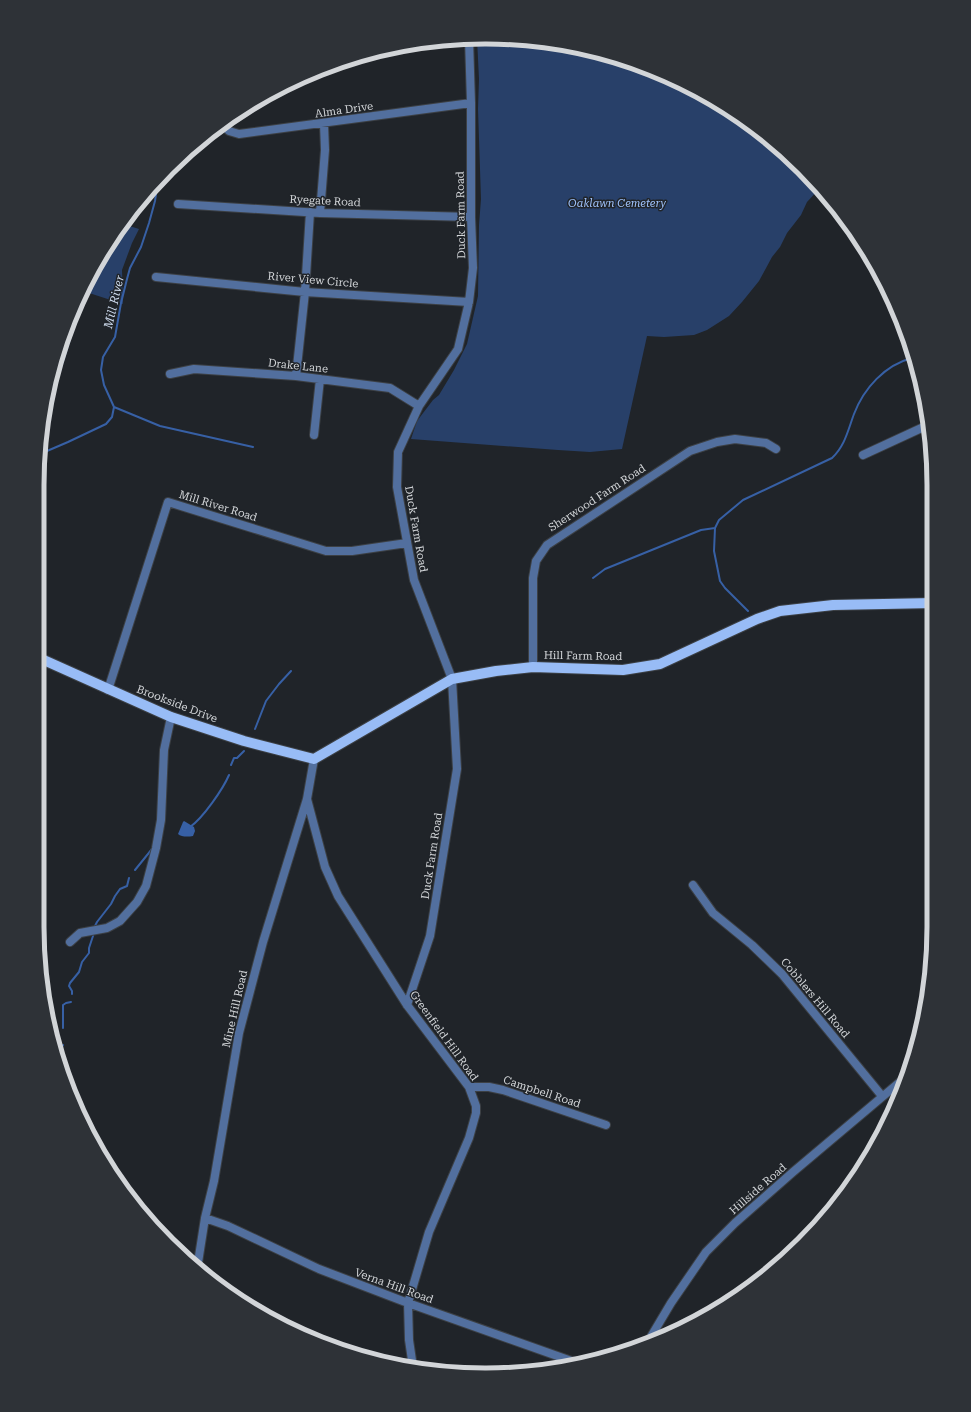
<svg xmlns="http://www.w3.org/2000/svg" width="971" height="1412" font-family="'Roboto Serif',serif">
<rect width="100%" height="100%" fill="#202429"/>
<path fill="#284069" d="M486,37L573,46L657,71L735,113L803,169L820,188L807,202L801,215L787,233L780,247L772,257L759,281L742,302L729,316L707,330L694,335L664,337L647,336L622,449L590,452L558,450L411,439L417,421L433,400L439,395L454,370L467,344L478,296L479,225L481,199L478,109L479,79L477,38Z
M123,224L139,229L132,243L122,270L123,304L86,292L56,387L50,386L83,287Z"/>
<path fill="#3760a5" d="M184,821L194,827L195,831L193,836C188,837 181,837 178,834L183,822Z"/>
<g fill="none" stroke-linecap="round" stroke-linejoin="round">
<path stroke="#3760a5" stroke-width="2" d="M114,407L160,426L253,447
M40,454L68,442L106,424L112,417L114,407L104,385L101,370L103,357L115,337L121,303L127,279L130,268L141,247L149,223L155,201L158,180
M593,578L605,569L701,530L715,528
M748,611L725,588L720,581L714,551L715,528L719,520L743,500L832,458C845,446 848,430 854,414C864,388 885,365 912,358
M255,729L266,701L279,684L291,671
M231,765L234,758H237L244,751
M190,827C203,818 223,789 229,775
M135,870L152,849
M95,926L97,922L111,904L115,896L120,889L127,886L129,878
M72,994V991L69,986L70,983L79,972L82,962L89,953V948L93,936
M63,1028V1005L66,1003L71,1002
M57,1056L59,1051L63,1045
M812,1233L814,1230"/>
<g stroke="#3c4045" stroke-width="10">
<path id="minor" d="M222,124L229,131L239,134L471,103
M178,204L320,213L471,217
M320,213L325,150L324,124
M156,277L305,292L469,302
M170,374L194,369L296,376L390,388L419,406
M296,376L305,292L310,212
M314,435L320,379
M863,455L928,425
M533,667V578L536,561L547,545L690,451L717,442L735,439L766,443L776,449
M108,690L168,502L326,551H352L407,543
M307,799L325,867L338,896L407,1005L469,1087L476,1106V1113L469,1138L429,1232L408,1303L409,1340L413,1367
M693,885L713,913L752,945L782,974L882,1096
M70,942L80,933L107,928L120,921L137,902L146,886L156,848L161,820L164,750L171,717
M407,1005L430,936L457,769L452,679L414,580L397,487L398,452L419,406L458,349L469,302L473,268L471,217V103L469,39
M469,1087H489L503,1090L606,1125
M205,1218L228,1226L319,1269L408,1303L580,1364
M197,1269L205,1218L214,1181L239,1033L263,942L307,799L314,759
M649,1340L671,1303L706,1252L735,1223L793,1172L907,1076"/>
</g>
<g stroke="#3c4045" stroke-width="12">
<path id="major" d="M37,657L171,717L244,741L314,759L452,679L496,671L533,667L623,670L660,664L757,619L780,611L833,605L934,603"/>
</g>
<use href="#minor" stroke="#526f9e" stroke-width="8"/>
<use href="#major" stroke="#98bcf6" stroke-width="10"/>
</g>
<g text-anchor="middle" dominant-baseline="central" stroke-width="3" stroke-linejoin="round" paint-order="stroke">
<g font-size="11" fill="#d2d5d8" stroke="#202429">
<text transform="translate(344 110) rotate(-8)">Alma Drive</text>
<text transform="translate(325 201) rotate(3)">Ryegate Road</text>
<text transform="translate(461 215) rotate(-91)">Duck Farm Road</text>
<text transform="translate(313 280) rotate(5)">River View Circle</text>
<text transform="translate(298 366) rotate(6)">Drake Lane</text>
<text transform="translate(597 498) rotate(-33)">Sherwood Farm Road</text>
<text transform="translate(218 506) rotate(17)">Mill River Road</text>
<text transform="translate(416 529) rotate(80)">Duck Farm Road</text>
<text transform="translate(583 656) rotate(1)">Hill Farm Road</text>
<text transform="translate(177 704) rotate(21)">Brookside Drive</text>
<text transform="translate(432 856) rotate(-81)">Duck Farm Road</text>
<text transform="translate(815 998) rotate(50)">Cobblers Hill Road</text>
<text transform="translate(235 1009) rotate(-77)">Mine Hill Road</text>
<text transform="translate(444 1036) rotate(54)">Greenfield Hill Road</text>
<text transform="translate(542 1092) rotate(18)">Campbell Road</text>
<text transform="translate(758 1189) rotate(-41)">Hillside Road</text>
<text transform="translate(394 1286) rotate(20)">Verna Hill Road</text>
</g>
<g font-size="11" font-style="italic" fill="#9fc2fb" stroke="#202429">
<text x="617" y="203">Oaklawn Cemetery</text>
</g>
<g font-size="12" font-style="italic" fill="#cfdcef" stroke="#202429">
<text transform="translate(114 302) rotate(-77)">Mill River</text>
</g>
</g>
<path d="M0 0H971V1412H0ZM485 44H486A441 441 0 0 1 927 485V927A441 441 0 0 1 486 1368H485A441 441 0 0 1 44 927V485A441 441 0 0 1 485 44Z" fill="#2e3237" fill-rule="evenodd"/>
<path fill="none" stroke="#d2d5d8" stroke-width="5" d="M485 44H486A441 441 0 0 1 927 485V927A441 441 0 0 1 486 1368H485A441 441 0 0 1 44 927V485A441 441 0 0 1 485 44Z"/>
</svg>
